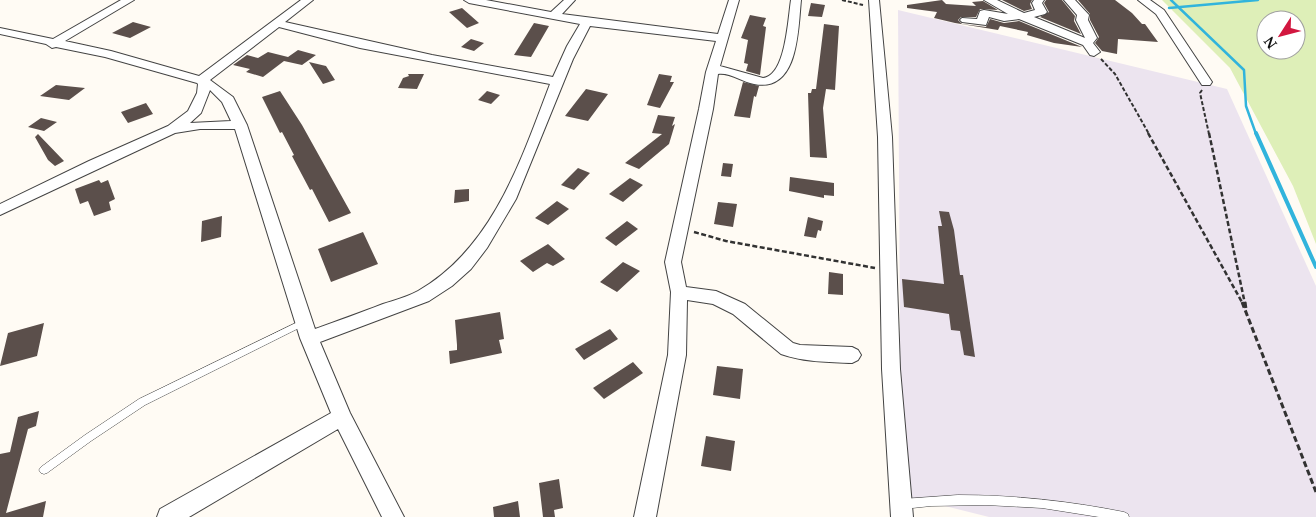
<svg xmlns="http://www.w3.org/2000/svg" width="1316" height="517" font-family="'Noto Serif',serif">
<rect width="100%" height="100%" fill="#fffbf4"/>
<path fill="#ece4ef" d="M898,10L1227,89L1316,286V517H989L901,495Z"/>
<path fill="#deefb8" fill-rule="evenodd" d="M1162,0H1316V244L1293,186L1230,68ZM1266,20H1296V50H1266Z"/>
<g fill="none" stroke-linecap="round" stroke-linejoin="round">
<path stroke="#31b4dc" stroke-width="2.5" d="M1171,0L1244,70L1246,106L1256,134
M1169,8L1258,0"/>
<path stroke="#31b4dc" stroke-width="4" d="M1256,133L1316,267"/>
</g>
<path fill="#5b4f4b" d="M942,0L946,4L976,6L972,2L983,1L998,10L980,9L976,17H961L958,20L962,24L986,27L990,19L1004,23L1019,21L1082,47L1054,43L1027,35L1028,32L1000,26L998,30L955,23L934,18L937,12L907,8V5Z
M1002,0H1032L1030,4L1032,9L1024,11Z
M1046,0H1062L1075,16L1074,21L1081,34L1040,17L1049,12L1044,3Z
M1078,0H1115L1132,13L1142,24H1145L1158,42L1118,39L1117,54L1102,51L1095,43L1099,37L1090,20V14Z
M811,3L825,5L822,17L808,16Z
M462,8L479,23L467,28L449,12Z
M750,15L766,18L763,26L766,27L760,75L746,71L748,64L744,63L748,40L741,38Z
M133,22L151,27L130,38L112,33Z
M534,23L549,26L531,57L514,55Z
M824,24L839,26L835,90L826,89L823,108L827,158L810,157L808,93H811L812,89H816Z
M471,39L484,43L474,51L461,47Z
M298,50L316,55L302,65L284,61L263,77L246,72L250,69L233,65L247,55L258,58L268,52L288,57Z
M309,62L326,66L335,80L323,84Z
M408,74H424L417,89L398,88L403,78L409,76Z
M659,74L672,76L670,82H674L660,108L647,105Z
M743,82L759,86L756,97L754,96L750,118L734,116Z
M56,85L85,88L69,100L40,96Z
M586,89L608,94L588,121L565,116Z
M280,91L302,125L351,213L329,222L312,189L310,190L292,156L294,155L282,132L280,133L262,97Z
M487,91L500,95L491,104L478,100Z
M146,103L153,114L128,123L121,112Z
M658,115L675,117L672,126L675,124L669,144L639,169L625,163L662,134L652,133Z
M41,118L57,122L44,131L28,127Z
M38,134L64,161L55,166L48,160L35,137Z
M723,163L733,164L731,177L721,176Z
M578,168L590,173L574,190L561,185Z
M790,177L834,183V196L824,195V198L789,191Z
M630,178L643,185L623,202L609,194Z
M99,180L101,183L108,180L115,199L109,202L111,210L94,216L88,201L80,204L75,189Z
M469,189V201L454,203L455,190Z
M557,201L569,209L548,225L535,218Z
M718,202L737,204L733,227L714,224Z
M939,211L949,212L954,230L960,275H963L975,357L964,355L960,331L951,330L949,314L904,307L902,279L944,284L938,226H942Z
M222,216L221,237L201,242L202,221Z
M808,217L823,221L821,231L818,230L816,238L804,236Z
M627,221L638,229L616,246L605,238Z
M363,232L378,264L331,282L318,249Z
M548,244L565,259L553,266L547,263L533,272L520,261Z
M623,262L640,271L617,292L600,282Z
M829,272L843,274V295L828,294Z
M500,312L504,339L499,340L502,353L450,364L449,351L457,350V345L455,320Z
M44,323L37,356L0,366L8,333Z
M610,329L618,339L584,360L575,349Z
M633,362L643,373L604,399L593,388Z
M717,366L743,369L740,399L713,395Z
M39,411L36,426L28,429L6,513L46,501L43,517H0V454L10,452L18,417Z
M706,436L735,441L731,471L701,466Z
M559,479L563,508L554,510L555,517H543L539,483Z
M518,501L520,517H494L493,507Z"/>
<g fill="none" stroke-linecap="round" stroke-linejoin="round">
<g stroke="#434343" stroke-width="1">
<path id="service" d="M304,319L307,320L308,322L307,324L145,405L91,441L47,473L44,474L41,473L39,470L41,467L85,435L139,399Z
M958,495C1014,495 1069,501 1124,512L1128,514L1129,517H1099L1042,508L986,505L931,506L903,509L899,507L898,504L899,501L903,499Z"/>
</g>
<g stroke="#434343" stroke-width="2">
<path id="minor" d="M121,0H134L65,41L111,51L199,76L301,0H313L285,22L432,55L553,77L567,46L580,24L469,3L464,0H486L551,12L564,0H575L562,14L718,34L729,0H739L720,66L763,78C786,76 788,18 791,0H801C798,29 799,93 754,84C743,82 729,72 718,74L713,109L681,262L686,287L716,291L745,304L793,343L800,345L852,347L858,350L861,355L858,360L852,363C827,362 804,362 781,354L733,314L713,304L687,300L686,355L656,517H634L668,355L671,292L665,262L699,109L706,72L716,41L590,26L573,59L516,199L487,248L471,269L452,286L429,301L320,342L350,413L404,517H382L338,429L189,517H157L160,509L331,413L300,338L235,129H200L175,133L0,215V204L89,161L168,126L188,111L197,93L198,84L197,83L105,57L56,47L52,48L46,44L0,34V28L53,39ZM279,27L360,48L550,84C521,160 493,248 418,291C407,297 395,300 383,304C360,313 337,321 315,329L247,125L233,97L210,80ZM210,90L222,102L231,121L190,123L201,113Z
M869,0H879L892,137L900,369L913,517H891L882,369L878,137Z
M984,0H997L1024,13L1035,10L1032,3L1034,0H1044L1042,3L1047,12L1045,14L1034,17L1085,38L1076,20L1077,15L1064,0H1075L1089,15L1088,20L1097,38L1093,43L1100,52L1094,56L1090,55L1083,45L1019,19L1004,21L989,17L986,25L962,22L960,20L962,18L977,19L980,11L984,10L1008,14Z
M1138,0H1150L1164,10L1212,82L1210,85H1202L1156,14Z"/>
</g>
<path stroke="#323232" stroke-width="2" stroke-dasharray="4 2" stroke-linecap="butt" d="M842,0L863,5
M1101,59L1115,74L1149,134
M1202,90L1200,93L1209,134"/>
<path stroke="#323232" stroke-width="2.5" stroke-dasharray="5 2.5" stroke-linecap="butt" d="M1148,133L1243,304
M1209,133L1245,304
M694,232L726,241L875,268"/>
<path stroke="#323232" stroke-width="3" stroke-dasharray="6 3" stroke-linecap="butt" d="M1242,302L1316,492
M1245,302L1246,309"/>
<use href="#service" fill="#fff" fill-rule="evenodd"/>
<use href="#minor" fill="#fff" fill-rule="evenodd"/>
</g>
<g transform="translate(1281 35) rotate(234)"><circle r="24" fill="#ffffff" stroke="#9f9f9f"/>
<path d="M0-4L9 19L0 12L-9 19Z" fill="#d2173f"/>
<text y="-8" font-size="14" font-weight="bold" text-anchor="middle" fill="#101010">N</text>
</g>
</svg>
